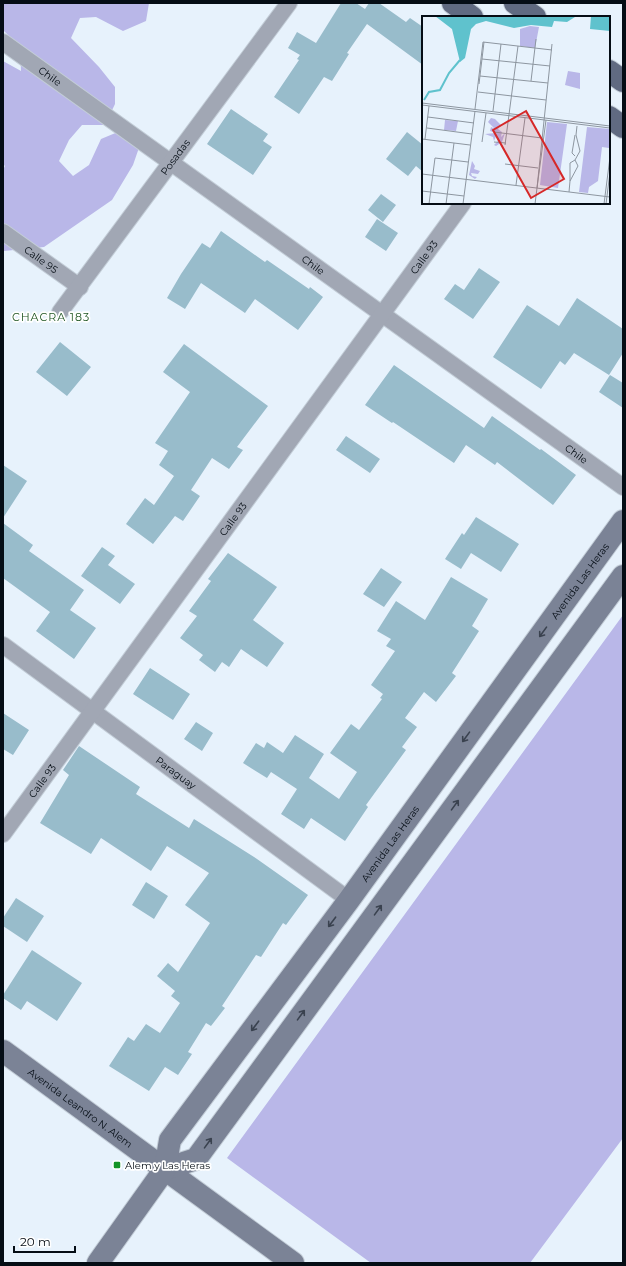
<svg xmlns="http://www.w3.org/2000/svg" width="626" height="1266" font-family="Montserrat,sans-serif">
<rect width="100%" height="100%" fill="#e7f2fc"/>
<path fill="#b9b7e8" d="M3,3H149L146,21L123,31L96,17L80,18L71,38L99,67L115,87V104L105,125H82L69,140L59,161L73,176L89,165L101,139L125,129L141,142L133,165L112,200L44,247L4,251L3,250V170L5,166L3,164V61L21,71L20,47L3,30Z
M623,615V1138L530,1263H371L227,1158Z"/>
<path fill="#98bccb" d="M341,3H356L365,9L369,3H379L406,22L410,18L423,27V65L367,24L347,53L349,54L332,81L324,77L299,114L274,97L299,60L297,59L300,55L288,48L297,32L316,43Z
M231,109L268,134L263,141L272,147L253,175L207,144Z
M407,132L423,145V172L416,166L408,176L386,159Z
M381,194L396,205L383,222L368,210Z
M377,219L398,233L386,251L365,237Z
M221,231L265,262L267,260L309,289L310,287L323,297L298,330L255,299L245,313L201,283L185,309L167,298L181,274L202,243L210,248Z
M479,268L500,282L473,319L444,299L455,284L464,290Z
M577,298L623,329V353L609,375L574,353L565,365L560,361L541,389L493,357L527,305L559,326Z
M60,342L91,367L67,396L36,372Z
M184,344L268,406L237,447L243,450L229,469L212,458L191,490L200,496L183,521L175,516L153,544L126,524L145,498L154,505L174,476L159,465L168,451L155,443L190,392L163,372Z
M394,365L484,428L492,416L540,450L541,449L576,475L553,505L497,462L495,465L466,445L454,463L393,422L392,423L365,405Z
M610,375L623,383V408L599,392Z
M346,436L380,459L370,473L336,450Z
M3,465L27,481L3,518Z
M476,517L519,544L501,572L471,553L461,569L445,559L462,533L464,535Z
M3,523L33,545L29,551L84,590L70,610L96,628L74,659L36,631L50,612L3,578Z
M102,547L115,556L108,565L135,584L120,604L81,576Z
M228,553L277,587L253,620L284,643L267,667L241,649L229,667L222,662L215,672L199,660L203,655L180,638L197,616L189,611L211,581L208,579Z
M381,568L402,582L384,607L363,594Z
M451,577L488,599L472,626L479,631L452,673L456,676L436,702L424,692L405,718L417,727L402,747L406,750L366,805L368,807L345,841L311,818L304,829L281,814L297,789L271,772L267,778L243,763L256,743L264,748L267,742L283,753L295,735L324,754L309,778L339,799L357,772L330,753L351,724L359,730L382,699L380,698L383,694L371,685L395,651L386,646L391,639L377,631L396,601L425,620Z
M150,668L190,694L173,720L133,694Z
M3,713L29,730L13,755L3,749Z
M196,722L213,733L202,751L184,739Z
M79,746L140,787L136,794L189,828L194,819L257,859L308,895L286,925L283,923L261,957L256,955L222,1006L225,1008L211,1026L206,1023L188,1052L192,1054L178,1075L165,1067L149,1091L109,1066L128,1037L134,1041L146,1024L160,1033L180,1003L171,996L175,991L157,976L168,963L178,972L210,923L185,905L209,873L167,846L151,871L101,838L91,854L40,823L69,775L63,770Z
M146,882L168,896L154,919L132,905Z
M16,898L44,916L27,942L3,926V918Z
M32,950L82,983L57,1021L27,1001L21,1010L3,998V995Z"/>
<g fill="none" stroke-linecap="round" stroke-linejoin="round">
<g stroke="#c3cdd7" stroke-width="18">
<g id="street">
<path id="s1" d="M3,42L623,487"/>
<path id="s2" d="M3,232L80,287"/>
<path id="s3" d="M60,312L289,3"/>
<path id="s4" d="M3,645L349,900"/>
<path id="s5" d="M3,834L463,203"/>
</g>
</g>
<g stroke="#c3cdd7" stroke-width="24">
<g id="secondary">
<path id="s6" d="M3,1051L293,1263"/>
<path d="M165,1169L196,1159L623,576"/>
<path id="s7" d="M98,1263L165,1169L170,1140L349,900L623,521"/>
</g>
</g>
<g stroke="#c3cdd7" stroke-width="24">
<path id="primary" d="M453,3L472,17
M515,3L535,17
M609,71L623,81
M609,117L623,127"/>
</g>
<use href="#street" stroke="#a1a7b4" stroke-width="16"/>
<use href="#secondary" stroke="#7b8396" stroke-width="22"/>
<use href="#primary" stroke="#606a81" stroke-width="22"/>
</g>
<defs><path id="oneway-shaft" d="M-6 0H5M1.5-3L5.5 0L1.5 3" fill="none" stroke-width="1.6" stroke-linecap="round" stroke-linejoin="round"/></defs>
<g stroke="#3a424f">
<use href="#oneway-shaft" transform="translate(543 632) rotate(126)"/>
<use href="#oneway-shaft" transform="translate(466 737) rotate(126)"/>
<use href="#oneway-shaft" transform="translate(455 805) rotate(-54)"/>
<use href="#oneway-shaft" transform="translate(378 910) rotate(-54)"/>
<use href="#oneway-shaft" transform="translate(332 922) rotate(127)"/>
<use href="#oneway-shaft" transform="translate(301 1015) rotate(-54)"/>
<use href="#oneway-shaft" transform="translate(255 1026) rotate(127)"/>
<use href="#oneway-shaft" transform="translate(208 1143) rotate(-54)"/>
</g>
<rect fill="#159426" stroke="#fff" stroke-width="1.5" x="113" y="1161" width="8" height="8" rx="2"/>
<g text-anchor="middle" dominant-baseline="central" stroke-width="3.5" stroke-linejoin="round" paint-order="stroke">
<g font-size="10" fill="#050d15" stroke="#fff">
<text stroke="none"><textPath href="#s1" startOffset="58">Chile</textPath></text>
<text stroke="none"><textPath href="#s3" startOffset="193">Posadas</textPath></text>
<text stroke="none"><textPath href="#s5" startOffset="714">Calle 93</textPath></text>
<text stroke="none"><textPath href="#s2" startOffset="47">Calle 95</textPath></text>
<text stroke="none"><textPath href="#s1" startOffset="382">Chile</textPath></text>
<text stroke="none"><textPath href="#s1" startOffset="706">Chile</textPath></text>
<text stroke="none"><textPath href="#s5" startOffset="390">Calle 93</textPath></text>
<text stroke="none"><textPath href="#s7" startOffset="838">Avenida Las Heras</textPath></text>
<text stroke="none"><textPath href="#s4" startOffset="215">Paraguay</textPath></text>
<text stroke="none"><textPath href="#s5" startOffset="66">Calle 93</textPath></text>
<text stroke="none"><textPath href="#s7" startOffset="514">Avenida Las Heras</textPath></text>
<text stroke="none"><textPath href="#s6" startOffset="96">Avenida Leandro N. Alem</textPath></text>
</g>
<g font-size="10" fill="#050d15" stroke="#fff" text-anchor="start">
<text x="125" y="1165">Alem y Las Heras</text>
</g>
<g font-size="11" letter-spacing="1" fill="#1d5420" stroke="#fff">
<text x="51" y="317">CHACRA 183</text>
</g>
</g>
<g transform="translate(422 16)">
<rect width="188" height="188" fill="#e7f2fc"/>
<path d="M108,10L117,11L113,32L98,30V13ZM146,55L158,57V73L143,69ZM69,102L73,103L79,109L76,113L80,116L79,121L83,117L80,126L74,130L72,129L76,125L74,120L72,125L71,121L63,118L74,117L68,115L69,111L73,113L66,106ZM23,104L36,105L34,115L22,114ZM125,106L145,108L136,172L118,169ZM165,111L188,113L187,132L180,131L176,165L167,171L166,177L157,176ZM50,145L53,150L52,153L58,155L56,158L49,157L50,160L55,161L53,163L47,159Z" fill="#b9b7e8"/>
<path d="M13,0H160L153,1L145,6L132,5L130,11L109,9L92,12L64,5L54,8L49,13L43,42L38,46L30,13ZM169,0H188V15L168,13Z" fill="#5fc2cd"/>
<path fill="none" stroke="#5fc2cd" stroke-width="2" d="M2,84L7,76L18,74L27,57L38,44"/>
<path fill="none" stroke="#8d96a0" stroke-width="1" d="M60,43L128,50M58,60L126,67M109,65L114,23M57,68L62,26M56,76L124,84M0,87L188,110M0,89L188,112M53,93L61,26L130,34M71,95L79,28M6,101L52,107M5,112L50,118M72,116L120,122M153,119L150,137L153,140M0,123L48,129M3,123L7,90M60,126L64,97M72,126L84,127M83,129L96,30M83,148L116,152M0,158L188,181M148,165V147L153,144M94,169L103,102M115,172L130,28M115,172L124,104M0,175L42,180M147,176L148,165L156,150L153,144L158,135L154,119L155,110M7,188L13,142L46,146M24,188L32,127M41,188L53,95M113,188L115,172M182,188L188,141M184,188L188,156"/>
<path fill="#d62828" fill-opacity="0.15" stroke="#d62828" stroke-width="2" d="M104,95L142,163L109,182L71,114Z"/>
<rect width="188" height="188" fill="none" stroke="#050d15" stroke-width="2"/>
</g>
<rect width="626" height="1266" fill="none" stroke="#050d15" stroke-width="8"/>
<path d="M14 1246v6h61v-6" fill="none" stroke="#050d15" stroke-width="2"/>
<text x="20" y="1246" font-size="12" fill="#050d15" stroke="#ffffff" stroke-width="3" paint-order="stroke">20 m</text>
</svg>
